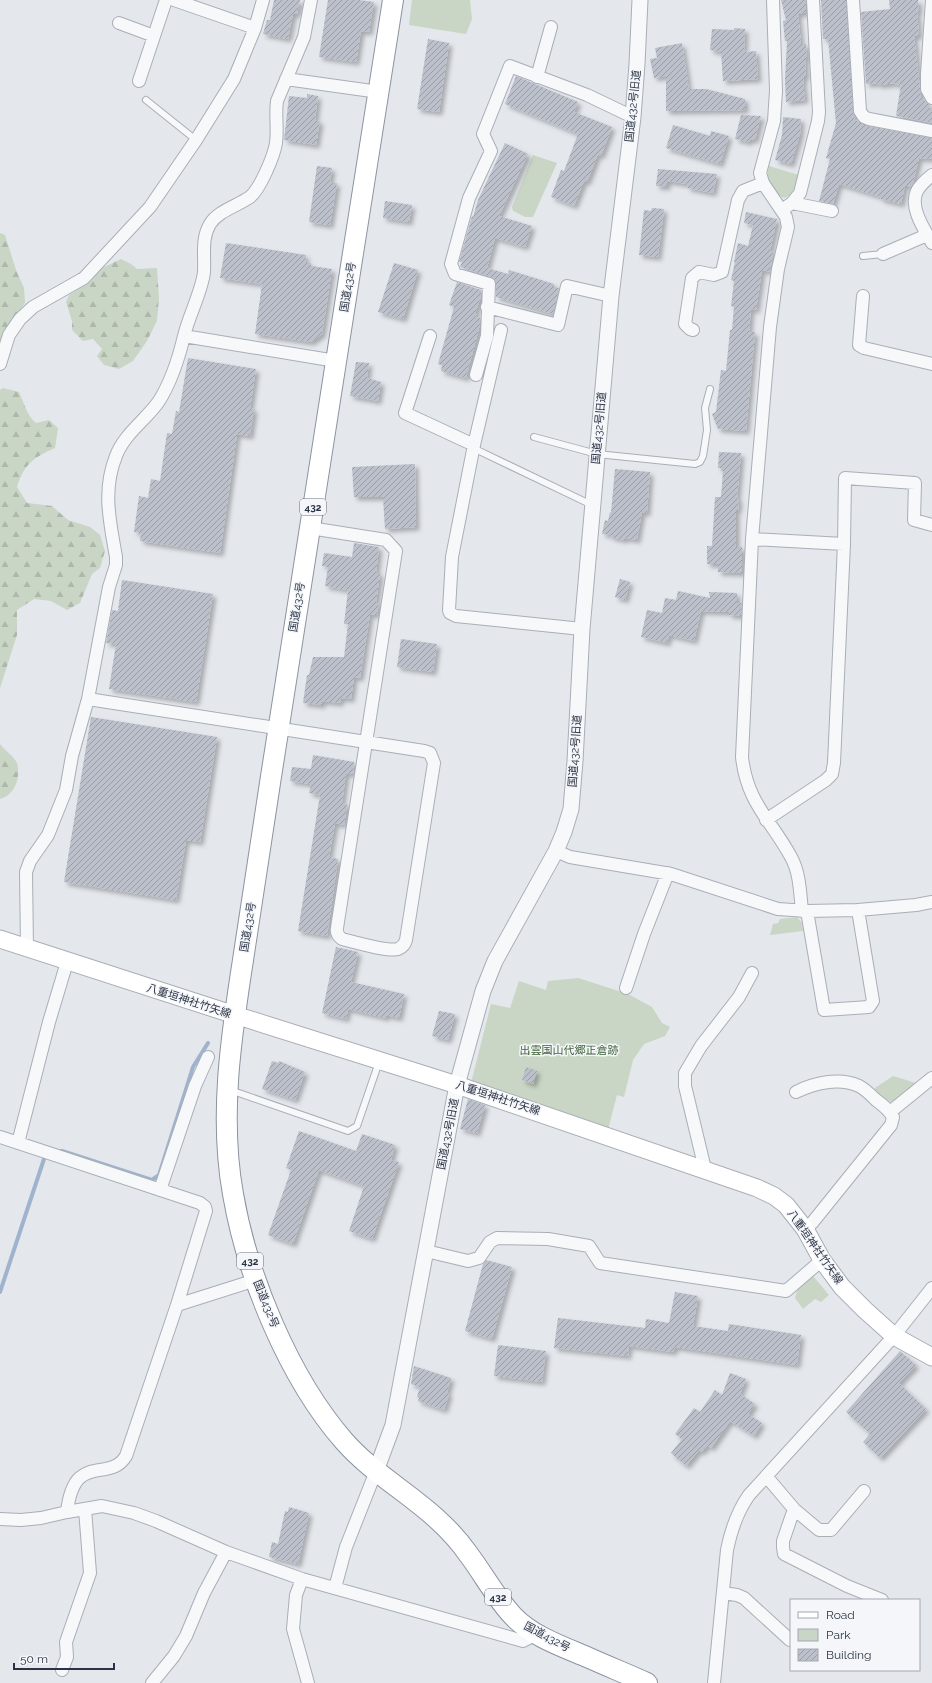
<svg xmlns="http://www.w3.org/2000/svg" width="932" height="1683" font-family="Raleway,'Noto Sans JP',sans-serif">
<defs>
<pattern id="forest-firs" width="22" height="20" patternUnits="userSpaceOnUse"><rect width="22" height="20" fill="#c9d6c5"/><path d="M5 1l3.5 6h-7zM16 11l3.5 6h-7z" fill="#adb8ab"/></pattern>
<pattern id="building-hatch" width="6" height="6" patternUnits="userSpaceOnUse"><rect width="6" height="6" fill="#bbc0ca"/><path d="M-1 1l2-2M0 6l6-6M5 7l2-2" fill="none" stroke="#989da6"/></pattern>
<filter id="shadow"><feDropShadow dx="3.5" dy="3.5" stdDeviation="2" flood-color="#0004"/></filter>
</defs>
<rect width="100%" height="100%" fill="#e4e7ec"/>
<path fill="url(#forest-firs)" d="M0,233L5,235L16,270L24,288L25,303L5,331L0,341Z
M121,259L131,264L137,269L157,268L159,298L157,321L147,341L133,361L119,369L104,365L97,356L102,349L93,339L83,341L72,330V321L66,302L69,295L91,281L102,268Z
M3,388L19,392C24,403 27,416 36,423L49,420L58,428L55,448C34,457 24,464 17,487L27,503L52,506L68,520L90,527L100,535L105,551L100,568L92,574L80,603L67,610L51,601L34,599L17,610V635L0,688V390Z
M0,744C4,750 14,756 17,763C21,778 15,795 0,799Z"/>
<path fill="#c9d6c5" d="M412,0H470L472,19L466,34L409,25Z
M533,155L557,163L533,217H525L513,211L512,207Z
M769,166L799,175L794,193L785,198L779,196C772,187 765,179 769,166Z
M797,917L802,923L803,931L770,935L773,924L778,923L780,919Z
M578,978L628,994L652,1007L662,1023L670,1027L665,1036L644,1044L633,1060L624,1097L617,1095L608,1130L471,1083L491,1004L510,1008L519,981L546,990L548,981Z
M893,1076L916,1083L893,1102L886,1101L874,1093L875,1088Z
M813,1276L829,1295L821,1302L815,1299L803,1309L795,1298L798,1288Z"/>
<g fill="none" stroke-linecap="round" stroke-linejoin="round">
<path stroke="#9fb4cc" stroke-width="4" d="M58,1152L62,1151L152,1180L159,1175L193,1067L208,1043
M0,1292L44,1159"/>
</g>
<path fill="url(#building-hatch)" filter="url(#shadow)" d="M274,0H300L297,14H293L288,39L263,34L267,20H270Z
M328,0H359L374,2L369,32L361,31L356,62L319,57Z
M781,0H806V12L798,14L801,44H806L807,59H805L806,76H804L803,82L805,100L786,102L785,80L787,41H785L783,21L786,20Z
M821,0H846L853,111L855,120L868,126L932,138V159L919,158L913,183L911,187L905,185L901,204L880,199L881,197L839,184L833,204L819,201L830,159L826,158L836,123L828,39H823Z
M889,0H918L919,11H917L919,36H914L920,89L921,97H923L926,103L930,105L929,108H932V123L896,116L901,84L896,85L895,83L879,85L878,83L866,84L861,12L890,9Z
M734,28L745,29L744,52L756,51L758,79L723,81L721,52L710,50L712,29L734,30Z
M428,39L449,43L439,112L417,109Z
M682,43L688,83L685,84H688L689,89H706L745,99V110L666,111V76L654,78L650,59L657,58L655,48Z
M516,76L578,102L574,112L612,127L601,156L598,154L587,182L584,181L574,206L551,197L561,170L564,171L578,134L505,104Z
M307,94L318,96L315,120L320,121L316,145L284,140L289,96L307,98Z
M741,115L761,116L755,140L750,139L749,142L735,139Z
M783,117L801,119L800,134L791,164L775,160L782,135Z
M673,125L710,136L711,131L729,136L720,164L666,148Z
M505,143L528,154L499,216L532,226L525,247L495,238L487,268L508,274L509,270L554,284V287L559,288L553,314L496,297V284L494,278L460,267L462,262H459L472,216L473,217L478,200Z
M317,166L332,168L330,182L337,183L330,225L309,222Z
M658,169L717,174L713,193L687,188L688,184L667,181V187L656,186Z
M385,201L412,205L409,222L383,218Z
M652,208L664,209L658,257L639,255L644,210L651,211Z
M746,212L777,219L770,251L773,252L770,272L762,270L756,310L751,309L749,332H755L746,431L718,429L712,414L716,412L721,370L726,371L730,330H732L734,307L731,306L734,281L731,280L735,262H734L738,243L748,246L753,225L744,223Z
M226,243L306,255L305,263H311V266L332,269L322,334L311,342L255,334L262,284L220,278Z
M394,263L418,270L403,319L378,312Z
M457,282L481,290V296L475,314H477L476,317L480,318V324L466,378L441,371L442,365L438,364L454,307L449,305Z
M188,358L256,369L250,408L254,409L250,436L237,434L220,553L140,541L141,533L134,532L139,496L148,498L151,479L160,481L167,433L172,434L176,411L179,412Z
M356,362L369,363L367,378L381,382L378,401L350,396Z
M719,452L741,453L737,498L739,500L738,510H736V547H742V573L718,572V564H707V546H712L715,497H721L723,471H721V468H718Z
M415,464L416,527L385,529L383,497H354L352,467Z
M615,469L650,472L647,513L642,512L637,540L625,538V540L610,537L611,535L602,534L605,520L608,521L610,512L611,513Z
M354,543L379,547L376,573H380L376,603H379L377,615L370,614L360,678L354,677L351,699L341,698L340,703L322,701V705L303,703L307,675H309L313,657H344L348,624H344L348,590L325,586L328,567L322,566L324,553L352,557Z
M620,579L630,582L625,600L615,597Z
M122,580L213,594L196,702L109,689L116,644L106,643L112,610L118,611Z
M678,591L710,598L709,592L737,593V603H742L741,616L729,615V612L701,611L694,641L669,635L667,643L641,637L647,610L662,613L665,598L676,600Z
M401,639L437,644L433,672L397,667Z
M91,717L217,737L200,842L186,840L176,900L64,882Z
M313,755L354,762L353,774L346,773L342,803L347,804L344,825L335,823L329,857L338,859L327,936L298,931L320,795L309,793L311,784L290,781L292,767L311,769Z
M336,947L358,952L351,982L404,994L399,1018L386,1015V1018L348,1009L346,1019L322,1013Z
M439,1011L455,1014L448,1040L432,1036Z
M272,1061L278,1063L279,1061L305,1072L295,1100L262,1089Z
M526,1067L537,1071L533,1084L522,1080Z
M468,1099L485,1105L477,1133L460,1129Z
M299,1131L356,1151L362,1134L395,1145L391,1160L399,1162L372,1239L349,1231L364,1186L319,1170L293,1244L268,1235L291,1170L286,1168Z
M486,1260L512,1267L492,1339L465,1331L483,1264Z
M675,1292L698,1296L693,1326L728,1331L729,1324L801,1335L797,1365L675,1347L673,1352L629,1346L628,1356L554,1348L558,1318L645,1328L646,1319L669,1323Z
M498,1345L546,1351L542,1382L494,1376Z
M900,1351L916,1365L899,1383L926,1409L880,1458L863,1442L870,1434L846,1412Z
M414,1366L451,1378L447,1393L449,1394L444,1410L418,1401L419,1398L417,1397L420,1387L411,1384Z
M730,1373L746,1379L740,1394L755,1404L748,1414L762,1423L754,1436L730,1421L711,1448L707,1445L702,1452L699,1450L686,1466L671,1453L682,1439L675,1434L694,1408L700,1412L715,1390L722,1395Z
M289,1507L309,1513L298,1564L269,1557L272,1542L278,1544L285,1511L288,1512Z"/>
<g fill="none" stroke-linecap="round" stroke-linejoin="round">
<g stroke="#a9aeb7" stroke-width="8">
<path id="service" d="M146,100L196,140
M863,256L883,254
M534,437L597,454L695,464L700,462L703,456L707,430L705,408L710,389
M473,448L592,505
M230,1090L348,1131L357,1126L379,1062"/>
</g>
<g stroke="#a9aeb7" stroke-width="14">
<path id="minor" d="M174,0L255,28
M773,0L776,91L774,121L760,173L763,183L786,217L788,227L778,269L770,327L752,539L742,757C747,803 771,820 791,857C800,873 800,893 802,911
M853,0L860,111L864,117L869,119L932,131
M932,0L927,74V89L932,98
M119,23L154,36
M537,77L551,27
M286,79L379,92
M139,81L166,0
M932,175C927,179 921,184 917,191C909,207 924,229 932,243
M792,203L832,211
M782,210L792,203L800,193L818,121L819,112L813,0
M883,254L927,235
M863,296L859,345L864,348L932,364
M487,307L558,325L567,286L611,296
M693,330L690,329L685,324L692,278L699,272L714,275L722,272L738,200L743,191L763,183
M184,336C189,315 202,291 204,272C205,256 201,239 210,224C218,211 237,206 250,197C260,189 274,156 276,143C278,129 275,115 277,101L304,37L311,0
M430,336L405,413L474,445L501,330
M0,364L9,335L20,319L33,307L84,278L150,207L196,140L234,79L255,28L263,0
M476,375L487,336L489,284L455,274L451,264L469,198L491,151L483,134L510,66L587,95L633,117
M474,445L452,557L449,610L450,613L456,616L582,629
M752,539L844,544L834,763L832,774L826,780L766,820
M844,544L845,478L915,483L914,520L932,525
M88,699L424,751L430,753L434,763L406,940C405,944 403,947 398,949C388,952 354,942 342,939C338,936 336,933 337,928L396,551L386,540L310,528
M556,851L570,857L671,874L778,909L807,911L858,910L916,905L932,902
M807,911L824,1010L869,1007L873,1001L858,910
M27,948L26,872L30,861L48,835L66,790L72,756L88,699L109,587L116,565V557C110,522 102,491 116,456C124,434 146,420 159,401C171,382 179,357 184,336L336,361
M626,988L644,934L668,873
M796,1092C814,1083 839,1077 859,1086C865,1089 871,1095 876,1100C883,1105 889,1110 893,1117L891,1125L812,1223L805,1229
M890,1112L932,1078
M0,1137L200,1203L205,1207L206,1211L177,1305L126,1456C109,1484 74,1450 67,1512
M18,1143L49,1022L67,962
M705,1169L685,1086V1073L701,1046L739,997L752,973
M160,1190L195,1086L208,1057
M426,1251L468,1261L479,1258L490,1242L497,1238L548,1239L589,1246L600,1263L786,1291L822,1260
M177,1305L256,1280
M766,1476L794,1509L819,1530H831L864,1491
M794,1509L783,1541V1547L784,1554L847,1586L882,1600
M0,1519L21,1520L41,1518L67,1512L102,1506L134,1513L156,1521L226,1552L302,1579L523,1641L537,1634
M302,1579L296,1595L293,1629L308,1683
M335,1588L346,1547L376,1471
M723,1593L737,1595L744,1598L790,1640
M62,1670L67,1657L66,1642L90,1573L85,1509
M152,1683L174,1656L186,1636L204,1593L226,1552
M714,1683L727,1550C731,1530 737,1512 749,1495L894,1336L932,1288"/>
</g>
<g stroke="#a9aeb7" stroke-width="17">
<path id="tertiary" d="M376,1471L393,1425L457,1085L483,991L495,961L556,851L564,832L571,809L575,761L582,629L611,296L633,117L637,64L640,0"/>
</g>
<g stroke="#a9aeb7" stroke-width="19">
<path id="secondary" d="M0,939L235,1015L457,1085L757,1188L774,1196L786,1205L805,1229L822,1260L842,1287L865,1310L894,1336L932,1357"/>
</g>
<g stroke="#8b94a3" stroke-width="22">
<path id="trunk" d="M393,0C352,261 310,522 270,783C261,842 252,901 243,960C231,1037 219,1117 233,1194C247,1276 289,1378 344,1441C371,1472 408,1492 438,1520C449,1530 460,1542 469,1555C484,1575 496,1598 513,1616C532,1636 561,1646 587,1657C607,1666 627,1674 647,1683"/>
</g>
<use href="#service" stroke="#f7f8fa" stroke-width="6"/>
<use href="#minor" stroke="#f7f8fa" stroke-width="12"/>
<use href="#tertiary" stroke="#f7f8fa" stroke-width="15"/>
<use href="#secondary" stroke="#fff" stroke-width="17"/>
<use href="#trunk" stroke="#fff" stroke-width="20"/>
</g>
<g text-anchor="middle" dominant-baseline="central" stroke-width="3" stroke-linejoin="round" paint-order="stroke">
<g fill="#f4f6f9" stroke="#676e7b" stroke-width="1">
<rect x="300" y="499" width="26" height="16" rx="3"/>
<rect x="237" y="1253" width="26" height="16" rx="3"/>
<rect x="485" y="1589" width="26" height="16" rx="3"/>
</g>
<g font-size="10" font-weight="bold" fill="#2b3445">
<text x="313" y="507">432</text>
<text x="250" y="1261">432</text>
<text x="498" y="1597">432</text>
</g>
<g font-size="11" fill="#2b3445" stroke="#f4f6f9">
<text transform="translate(633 106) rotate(-84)">国道432号旧道</text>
<text transform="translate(348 287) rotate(-81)">国道432号</text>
<text transform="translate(599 428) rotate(-85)">国道432号旧道</text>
<text transform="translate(297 607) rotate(-81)">国道432号</text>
<text transform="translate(575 751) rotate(-86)">国道432号旧道</text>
<text transform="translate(248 927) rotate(-81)">国道432号</text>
<text transform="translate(189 1001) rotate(18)">八重垣神社竹矢線</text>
<text transform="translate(498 1098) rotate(18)">八重垣神社竹矢線</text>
<text transform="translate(448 1134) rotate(-79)">国道432号旧道</text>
<text transform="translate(815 1247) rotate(55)">八重垣神社竹矢線</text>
<text transform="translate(266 1304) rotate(68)">国道432号</text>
<text transform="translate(547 1637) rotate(28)">国道432号</text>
</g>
<g font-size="11" fill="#3f6138" stroke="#f4f6f9">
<text x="569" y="1050">出雲国山代郷正倉跡</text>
</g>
</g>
<rect x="790" y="1599" width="130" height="72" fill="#f4f6f9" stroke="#a4a8b1"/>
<rect x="798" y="1612" width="20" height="6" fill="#ffffff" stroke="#a4a8b1"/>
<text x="826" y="1619" font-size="12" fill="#2b3445">Road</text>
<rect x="798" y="1629" width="20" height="12" fill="#c9d6c5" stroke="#a4a8b1"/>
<text x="826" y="1639" font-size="12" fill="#2b3445">Park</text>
<rect x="798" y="1649" width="20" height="12" fill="url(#building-hatch)" stroke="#a4a8b1"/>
<text x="826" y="1659" font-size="12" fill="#2b3445">Building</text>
<path d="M14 1663v6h100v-6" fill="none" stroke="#2b3445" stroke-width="2"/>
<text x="20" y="1663" font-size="12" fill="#2b3445" stroke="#f4f6f9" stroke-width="3" paint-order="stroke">50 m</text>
</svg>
